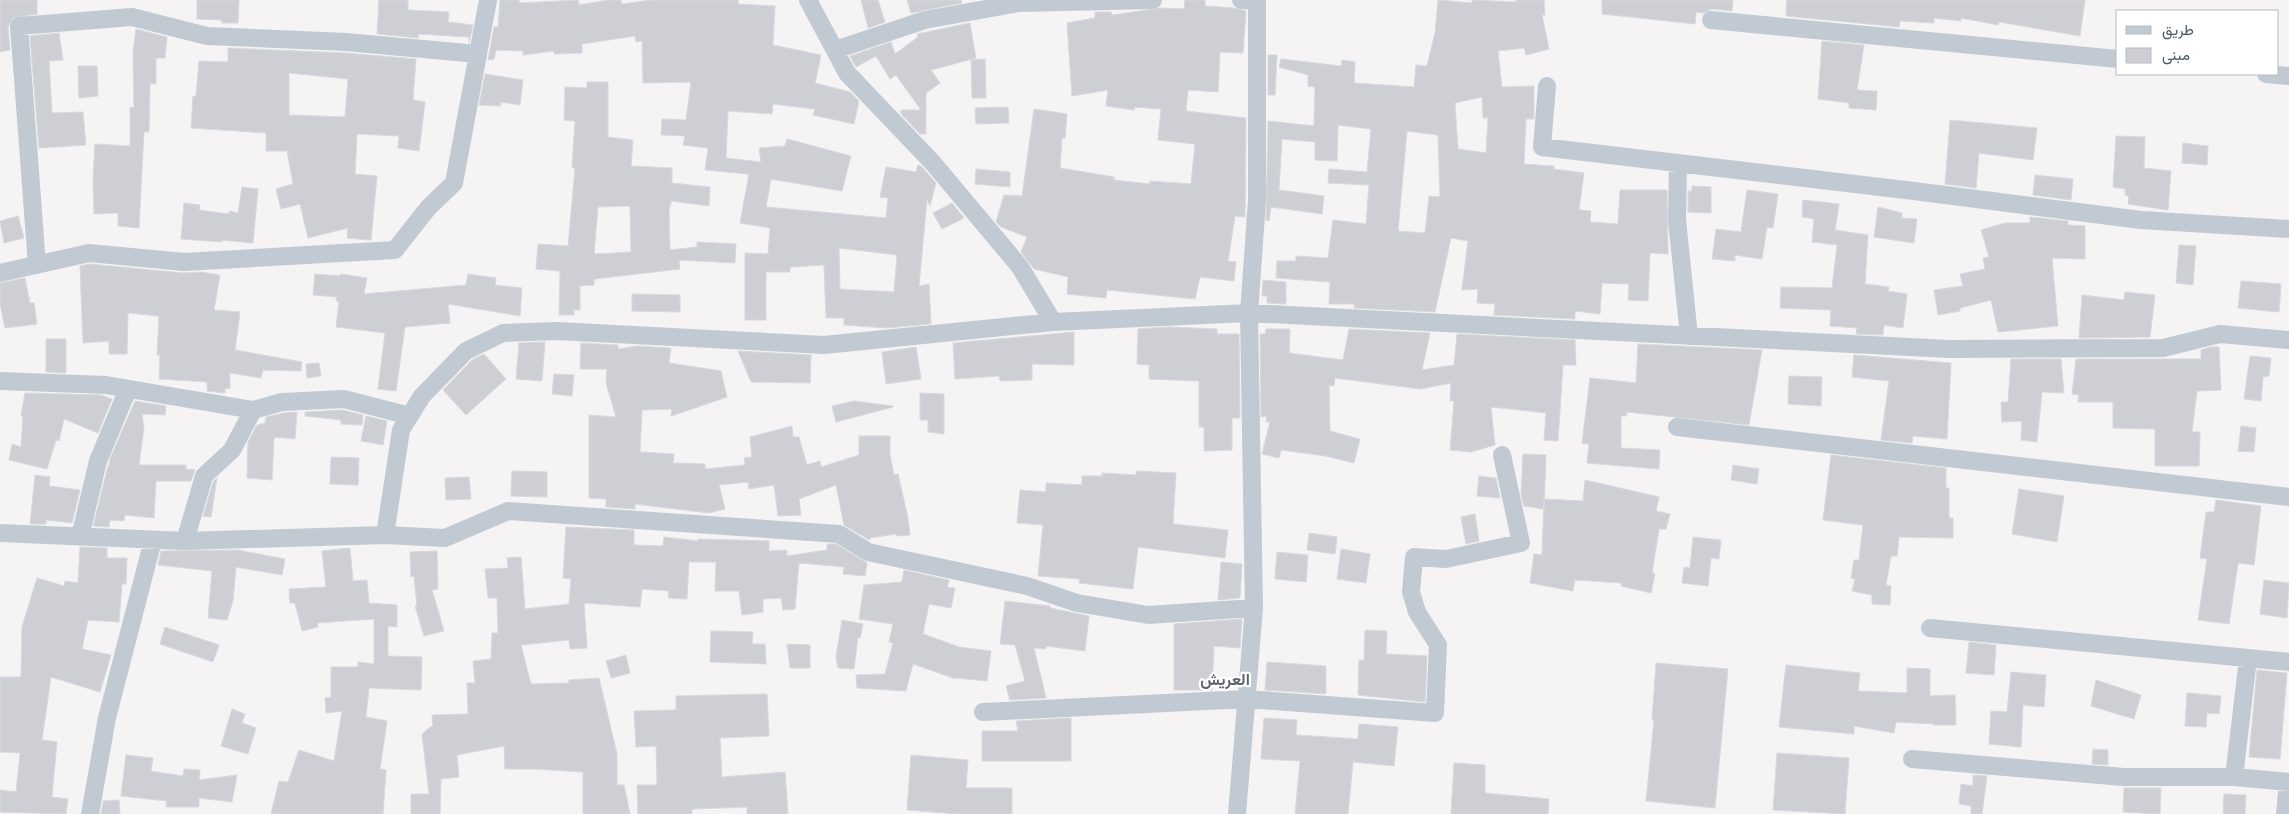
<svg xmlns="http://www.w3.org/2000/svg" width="2289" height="814" font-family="'PT Sans Narrow',Vazirmatn,sans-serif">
<rect width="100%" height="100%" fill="#f5f3f3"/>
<path fill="#cdcfd5" stroke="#d7d9de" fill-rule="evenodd" d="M0,0H37V14L13,18L8,27L10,50L0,52Z
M197,0H239L238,23H222V20L197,19Z
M379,0H408V10L449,12L448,22L473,25L469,43V37L419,34L418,38L377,34Z
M500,0H519V3L578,0L579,5L608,0H621L622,4L651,0H738V4L775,6L773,45L821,55L815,83L850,92L859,101L854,124L813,115L815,109L773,104L772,114L728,111L726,158L761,162L759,148L785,146L787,139L851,156L842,191L771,179L766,207L886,218L888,198L880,197L886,167L916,172L918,165L921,166L936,183L930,206L927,200L919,286L929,284L931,324L887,328L844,325V318H826L824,265L790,267V272H766V320H745V253L768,254L770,228L740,223L749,174L705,170L708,148L683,145L685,136L661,135L662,119L686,120L691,82L643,83L642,41L636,42L635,36L582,44V53L554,54V51L523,55V51L496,50L494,59L488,60L494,27H498ZM839,248L897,255L894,292L840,289Z
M861,0H878L885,22L868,28Z
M907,0H961L962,3L911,13Z
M1185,0H1205V6L1234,8L1246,11L1243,53L1220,52L1218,92L1188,90L1186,111L1246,118L1245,217L1235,216L1228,261L1236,262L1234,281L1200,277L1195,299L1107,290L1106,298L1067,294L1068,277L1034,269L1021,252L1027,237L1001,227L996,222L1004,195L1022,196L1034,109L1067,114L1065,138H1062L1060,168L1114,177V180L1150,184V181L1191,184L1195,144L1158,140L1161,109L1135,107L1134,110L1106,106L1108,90L1072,96L1067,23L1095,18V12H1111L1112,15L1161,8L1184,9Z
M1438,0L1472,3V0L1516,2V0H1544L1545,15H1542L1549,49L1526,55L1524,48L1498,51L1502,87L1534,86V119H1526L1524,164L1554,166V169L1584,173L1579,210L1591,211L1590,222L1618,224L1620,190H1667L1668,254L1650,253L1648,301L1628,300L1629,284L1602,283L1600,314L1575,311V319L1494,315L1495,304L1477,303L1478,289L1462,290L1468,241L1451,238L1435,312L1354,308L1355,304H1329L1330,282L1276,278L1277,261H1296V256L1328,258L1333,220L1366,224L1369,185L1328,183L1329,169L1367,172L1371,129L1338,125L1337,161L1315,160V142L1282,139L1279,190L1324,196L1322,214L1271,207L1269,221L1266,220L1268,121L1314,126L1315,87L1308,86V75L1279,67L1281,59L1341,66L1342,60L1355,62L1354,83L1414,87L1416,65L1427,66L1435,33ZM1482,97L1483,118H1488L1486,153L1458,149L1455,103ZM1407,131L1438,135L1440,197L1429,196L1425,233L1398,231Z
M1602,0H1733L1732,11L1712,9L1703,13L1696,12L1695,24L1602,14Z
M1787,0H2085L2080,36L1999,22L1998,25L1961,18V21L1934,18V23L1900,21L1899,27L1786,16Z
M970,23L976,58L931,70L940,83L926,93V134H920L901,114V110H921L896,75L890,79L876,56L856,67L850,56L891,42L895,54L918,37L917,34Z
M136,29L167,37L165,58H156V84H150L149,132H144L139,228L118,226V213L94,214L93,179L95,144L130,146V107L134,108L133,52Z
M59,33L63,60L49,61L52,113L83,112L86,145L39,148L30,36Z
M1822,41L1864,45L1857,90L1877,91L1876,110L1849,108V103L1818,99Z
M228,48L345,53L416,59L413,100L425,102L419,151L398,148L399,136L357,134L355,174L377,176L371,240L347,238L348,228L308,238L300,204L281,209L276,189L293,184L287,151H266V133L191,128L193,96H196L199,61L228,62ZM289,73L348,79L345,117L289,115Z
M1268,55H1277L1275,95H1268Z
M985,59L986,98H972L971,60Z
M78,66H97L98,96L79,98Z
M485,74L523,80L520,105L501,102L500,106L479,105Z
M587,82H608V137L633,140L631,166L672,168V183L710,187L709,206L671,201L669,211L670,250L697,247V242L736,244L735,263L679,260L680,269L594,279V285L580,286V310H574V315H559L560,271L536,269L538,244L568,246L575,168H572L575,121L564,120L565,87L587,88ZM630,206L631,252L594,254L598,207Z
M1008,107L1009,123L976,124L975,108Z
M1950,120L2037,128L2033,160L1979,153L1976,188L1945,184Z
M2116,136L2145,137L2144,168L2171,171L2168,210L2128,204L2129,196L2125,195V189L2113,187Z
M2183,143L2208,146L2207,165L2182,163Z
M976,169L1010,172V187L975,184Z
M2035,175L2073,179L2071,200L2033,195Z
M1692,186L1711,187V213L1688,212V191H1692Z
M242,187L258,189L253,243L222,240V242L181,239L184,203L200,205L199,210L229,214V211L238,213Z
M1747,190L1778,194L1773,228L1767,227L1762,259L1735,255V261L1712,259L1716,229L1741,232Z
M1803,200L1839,204L1835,230L1868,235L1865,284L1889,287L1888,291L1907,294L1903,328L1884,325L1883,335L1856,334L1857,328L1830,326L1831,310L1780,308L1781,287L1832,288L1837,245L1812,242L1814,219L1802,217Z
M952,203L964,218L942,229L933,213Z
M1878,207L1902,213V218L1917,219L1914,243L1874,237Z
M18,216L24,238L4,243L0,221Z
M2030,217L2068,221V225L2085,226V259L2052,258L2058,326L1998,332L1991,300L1960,308V311L1938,315L1934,290L1963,286L1960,274L1985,269L1983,258L1989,257L1981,230L2005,223H2030Z
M2179,245L2196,246L2193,285L2176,283Z
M90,264L183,273L201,272L220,275L214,310L240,312L235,350L302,362L301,371L263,370L261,378L230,373V388L225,389V393L207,391V382L159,379L160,355H157L159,316L128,313L127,354H109V341L83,343L80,266Z
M315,274L340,276L341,274L367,278L364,294L466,285L468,274L496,278L495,285L522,288L520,316L448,304L450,323L405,327L396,391L378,389L385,333L336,327L339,302L336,301L337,297L313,295Z
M25,278L30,303H34L37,324L5,328L0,304V283Z
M1263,280L1286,282V304L1267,303V296H1262Z
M2241,281L2281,284L2279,312L2238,308Z
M2125,292L2155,295L2150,337L2079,338L2082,295L2124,300Z
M632,294L680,295V312L632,311Z
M1168,327L1217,329V334H1239L1240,418H1232V450L1204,451V427H1199V381L1149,379V365L1137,364L1138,329Z
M1266,329H1290L1289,353L1343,360L1349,329L1430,333L1422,370L1454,365L1457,334L1575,340L1576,365H1563L1558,441L1544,440L1546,413L1491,407L1495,445L1471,452L1450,450L1454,401H1450L1451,383L1420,389L1335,378L1334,386L1329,385L1330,431L1360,439L1354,463L1326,456L1281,450L1279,458L1262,454L1270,422H1266L1267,416L1261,417L1260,334H1265Z
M1074,332V365L1032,364V380L1000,381L999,376L955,379L953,343Z
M46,339H66V373L46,372Z
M545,342L542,381L516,379L519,343Z
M581,343L618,345V349L637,346L671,348L669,363L721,371L727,397L671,416L672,409L642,410L640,452L674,454L673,463L705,464V469L745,465L744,458L752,457L750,437L792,426L793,437H799L807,465L820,461L821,467L859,455V436H890V454L894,475L898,474L908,518L910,535L897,536L896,534L870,538L869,540L844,525L836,485L799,499L801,515L778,516L774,485L749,489L748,482L719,485L725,509L709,513L635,504V509L606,507V499L589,498V415L616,417L606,383L607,369H580Z
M1638,344L1762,350L1749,425L1627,412L1626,416H1621V448L1660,450L1659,469L1587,463L1589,444L1582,443L1590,378L1636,383Z
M916,347L921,379L886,384L882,352Z
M2210,347H2219L2221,390L2197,391L2192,432H2200L2199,466H2155V429L2113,428V402H2078L2079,395L2072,394L2076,359H2201V350Z
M738,351L811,355L810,383L751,382Z
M484,354L506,379L466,415L443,390L472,360Z
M1854,355L1951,363L1947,439L1913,436L1912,443L1881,440L1889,381L1852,377Z
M2250,356L2271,358L2269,376L2263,377L2261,401L2244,399Z
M2011,359H2061L2064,393L2042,392L2037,442L2021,440L2022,421L2002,422L2001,402H2008Z
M319,363L321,376L307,378L306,364Z
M554,374L574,375L572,396L552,394Z
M1789,376L1822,377L1821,406L1788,404Z
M25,393L101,395L112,399L98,433L64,419L59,441L56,440L47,469L9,460L12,444L21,447L23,416H21Z
M920,393L944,394V434L928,432V420H920Z
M135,401L166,406L165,415L142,414L144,428L139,465H186V469L195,470L191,481H156L154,518L125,515L124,521L110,520L109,527L93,526L108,466H109L110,459Z
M854,401L893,406V407L836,422L832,406Z
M343,410L363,415L362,425L341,424V420L305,416V412Z
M297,412L295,439L274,437L272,480L247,478L248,442L257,425L265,423L266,417L284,413Z
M366,416L387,421L383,445L361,441Z
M2241,426L2256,428L2254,452L2238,451Z
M1523,454L1546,455L1544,509L1524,506L1521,495Z
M1831,455L1946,468V488H1949V518H1953V538L1899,537L1897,556H1891L1886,585L1891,586L1890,605L1872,604V595L1852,591L1855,579L1851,578L1854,560H1859L1863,525L1823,520Z
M331,457L359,458L358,485L330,484Z
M1733,465L1759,469L1757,484L1731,480Z
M512,471L547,472V497L511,496Z
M1136,471L1176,473L1173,524L1228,530L1225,558L1138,547L1133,589L1079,583L1080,579L1038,576L1043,525L1017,523L1020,490L1046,492V483L1082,485V476H1102V473L1136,475Z
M35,475L50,477L49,486L80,490L72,523L46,520V524H30Z
M1479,476L1496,478L1500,498L1477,496Z
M469,477L471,499L446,500L445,478Z
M217,478L211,517L203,516L213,482Z
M1585,480L1659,497L1656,511L1670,514L1666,529H1659L1652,573L1655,574L1651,593L1621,586L1622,583L1575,580L1573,591L1530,583L1534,554L1542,555L1544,499L1583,501Z
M2019,489L2064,496L2057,542L2012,534Z
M2216,500L2261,506L2254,565L2238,563L2229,624L2198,620L2207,559L2200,558L2206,512H2214Z
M1475,514L1479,541L1466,544L1461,517Z
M566,527L634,530V545L663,546L664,537L698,541V539L769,541V551L787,550V556L827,550V544H836L867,563L865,576L843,574L844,567L799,563L795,609L783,610L781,598L763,599V612L742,615L739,591H715L716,562H689L687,599L668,598L669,591L642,589L640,607L584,603L587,648L570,649L569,640L521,645L531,684L569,683V680L599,678L617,754V785H624L630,814H583V772L535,769H505L504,746L457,755L459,777L441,779L440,814H411V794H429L422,734L433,725L432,715L468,714L467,683H475L473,661L491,659L492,633H498L497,598H488L485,569L508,568L507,558L521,557L525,609L569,604L571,579L563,578Z
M1309,533L1337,537L1335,554L1307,550Z
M1693,537L1721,540L1719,559L1711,558L1708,586L1682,583L1684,567L1690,568Z
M80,547L107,548V558H127L126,584H122L119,622L88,620L82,649L111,655L100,692L51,677L42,740L57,742L52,797L68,799L66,814L0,812V790L16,792L20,753L0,752V677H21L22,627L37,578L64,586L65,581L78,583Z
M350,548L353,581L367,580L369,603L397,605V627L388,626V656L422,657L421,690L369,688L366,717L387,721L380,769L386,770L383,814H271L279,781L288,782L299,750L334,761L342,711L326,713L325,698L331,697V667H358V662L374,664V619L317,623L318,627L302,631L295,603H290L289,589L326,587L322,551Z
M1341,549L1370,554L1366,583L1337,579Z
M238,550L285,559L282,575L236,567L233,601L227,620L208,618L212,571L158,565L161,551Z
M437,551L438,589L432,590L444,631L424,636L415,606H417L414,576L411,577L410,552Z
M1277,552L1308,555L1306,582L1275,579Z
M1221,562L1242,564L1240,598L1218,600Z
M904,570L949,580L947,587L955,588L951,608L929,604L923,634L959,647L991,651L987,681L956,678V679L913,664L906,691L857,688L856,675L885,674L893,643L889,642L893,624L859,619L864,585L902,582Z
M2264,580L2289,583L2287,618L2260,614Z
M1005,601L1050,606V608L1089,616L1085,651L1046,646V649L1034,648L1046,698L1010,700L1006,686L1025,681L1015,645L1000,644Z
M1242,619L1240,648L1214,646L1212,690H1174V624Z
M842,620L863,624L860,638L858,637L854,669L838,668L836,657Z
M165,627L219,645L213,662L160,644Z
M1365,630L1387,631L1386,654L1427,656L1425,702L1358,695L1359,660L1364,661Z
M711,631L753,632L752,644H765L766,664L710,662Z
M1969,642L1996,645L1994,675L1966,673Z
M787,644L810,645V668H790Z
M626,655L630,673L611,678L606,661Z
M1267,662L1326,666V694L1265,690Z
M1656,663L1728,669L1715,808L1646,801L1654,720H1652Z
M1786,665L1860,673L1858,691L1907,693V668L1930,669V696L1955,695L1956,725H1934V724L1896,722L1894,733L1854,726V734L1779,727Z
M2257,670L2287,673L2280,759L2249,757Z
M2011,672L2046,675L2044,707L2023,705L2021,747L1989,744L1991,711L2007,712Z
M2096,680L2141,695L2134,719L2091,706Z
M2187,693L2221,696L2219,714L2207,713L2206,727L2185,726Z
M767,694L769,736L720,738L722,777L785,772L788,814H747V807L692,809V814H638L637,785H657L656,746L636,747L634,711L676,710V696Z
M232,709L245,714L242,723L256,728L248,754L221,746Z
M1071,718V761H982V731H1018L1016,721Z
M1264,718L1297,720L1296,735L1358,739L1359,724L1398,727L1394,766L1353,762L1348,814H1295L1300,761L1261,759Z
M2093,749L2108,750V765L2092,764Z
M1777,753L1849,758L1845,814L1773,810Z
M126,755L153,758L151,771L183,776L184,769L200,770L199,780L237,775L232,802L199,798V807H166L167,801L121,796Z
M911,755L968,760L966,788H1012V814H957L907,810Z
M1454,763L1485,765V793L1549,799L1548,814H1451Z
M1973,775L1987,776L1982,814H1971V806L1959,804L1961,784L1973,786Z
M2124,788H2161L2160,814L2123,812Z
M2224,794L2246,795L2245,814H2223Z
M119,800L120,814H101L103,801Z"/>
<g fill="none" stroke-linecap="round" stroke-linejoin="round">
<path stroke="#c1cad2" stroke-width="18" d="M808,0L847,73L933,163L1020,267L1053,322L1249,313L1949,349L2163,348L2220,334L2289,340
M1241,0L1257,1
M1711,20L2118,59
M835,50L925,20L1019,3L1153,0
M2266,74L2289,76
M1547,86L1542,147L1914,191L2141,220L2289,229
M1678,163L1677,220L1689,336
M37,265L19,26L132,17L207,36L346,42L478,54
M0,273L89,253L184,262L395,250L428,208L454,183L488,0
M0,381L106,385L253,410L282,402L344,399L410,416
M1677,427L2289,497
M0,533L185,541L385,535L445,538L508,511L839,534L868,552L1027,586L1077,603L1148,615L1254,608
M385,535L401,430L422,396L466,351L503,333L557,331L824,345L1053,322
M80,537L98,461L128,389
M185,541L204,476L232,450L253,410
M1930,628L2289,662
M983,712L1247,699L1435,713L1438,645L1417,612L1411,592L1414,557L1446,559L1521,543L1502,455
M1912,759L2124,777H2234L2289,782
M2234,777L2248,659
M90,814L107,718L153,540
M1237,814L1254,608L1249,313L1257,201V0
M2285,814L2288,782"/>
</g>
<g text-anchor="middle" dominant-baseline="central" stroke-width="4.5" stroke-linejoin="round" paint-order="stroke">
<g font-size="16" font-weight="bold" fill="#5f6368" stroke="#fff">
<text x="1225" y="679">العريش</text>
</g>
</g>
<rect x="2116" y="10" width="162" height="65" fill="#ffffff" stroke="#b7bbc0"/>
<rect x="2126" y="26" width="25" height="8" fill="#c1cad2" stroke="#b7bbc0"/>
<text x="2162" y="35" font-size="15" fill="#4a5661">طريق</text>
<rect x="2126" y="48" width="25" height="15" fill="#cdcfd5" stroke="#b7bbc0"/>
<text x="2162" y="60" font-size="15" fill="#4a5661">مبنى</text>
</svg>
